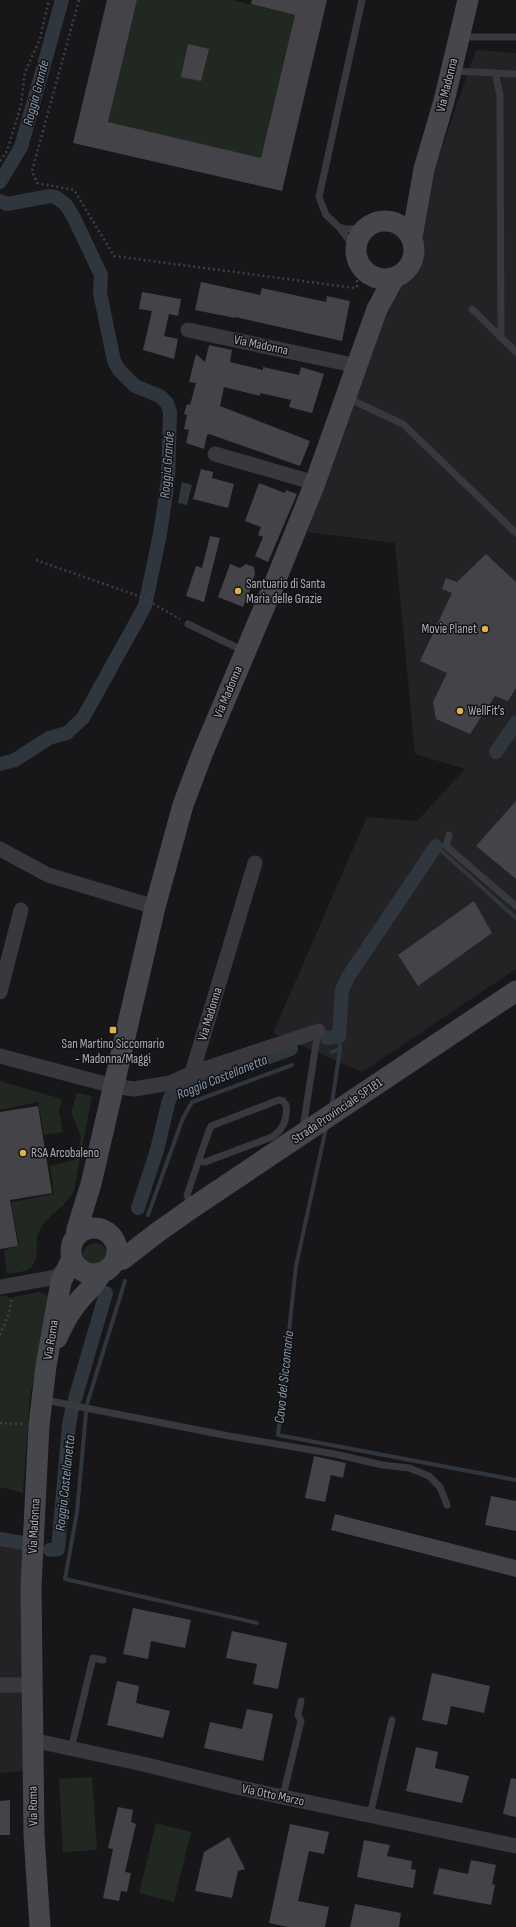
<svg xmlns="http://www.w3.org/2000/svg" width="516" height="1927" font-family="'Sofia Sans Condensed',sans-serif">
<rect width="100%" height="100%" fill="#171618"/>
<path fill="#232325" d="M476,50L516,53V969L362,1072L273,1033L367,817L417,821L465,769L415,754L395,543L307,532Z
M0,1543L23,1549L24,1771L0,1773Z"/>
<path fill="#212822" d="M137,0H232L295,15L261,158L108,122Z
M0,1081L62,1099L59,1111L63,1132L44,1135L38,1102L0,1110Z
M77,1093L92,1096L74,1191C66,1208 45,1215 38,1234C35,1243 39,1256 33,1265C28,1272 15,1273 7,1274L4,1250L19,1246L11,1202L54,1194L50,1166L77,1159L81,1137L71,1112Z
M83 1255a12 12 0 1 1 24 0a12 12 0 1 1-24 0Z
M39,1292C46,1293 49,1296 50,1303L30,1396L23,1493L0,1487V1297L7,1295L9,1298Z
M92,1777L97,1850L63,1852L59,1779Z
M156,1823L191,1832L174,1902L139,1893Z"/>
<path fill="#30363d" d="M182,482L192,485L187,505L178,503Z"/>
<g fill="none" stroke-linecap="round" stroke-linejoin="round">
<path stroke="#30363d" stroke-width="4" d="M436,846L516,918
M332,1052L340,1049
M332,1103L340,1049L339,1036
M326,1128L296,1266L278,1435L516,1480
M148,1215L183,1118L192,1102L292,1065
M87,1404L125,1281
M86,1413L77,1512L65,1579L257,1623"/>
<path stroke="#30363d" stroke-width="14" d="M0,182L21,147L62,0
M0,201L7,204L50,196L56,197L66,205L73,216L101,275L100,293L114,361L119,370L135,386L160,396L167,403L170,412L168,480L160,534L145,606L83,718L67,733L49,738L15,760L0,764
M496,752L516,723
M327,1038L339,1036L342,990L348,977L436,846
M138,1208L157,1150L169,1100L172,1094L179,1089L291,1049
M75,1399L106,1293
M0,1539L23,1543
M50,1550L58,1549L69,1425L72,1409"/>
</g>
<path fill="#444448" d="M107,0H137L108,122L261,158L295,15L251,4L252,0H327L282,191L73,143Z
M188,44L209,49L201,81L181,77Z
M201,282L260,295L262,288L326,302L327,296L350,301L342,341L235,317V318L195,310Z
M142,292L181,299L178,316L169,314L164,336L178,339L174,359L143,350L152,311L139,309Z
M209,345L232,350L230,362L263,370V367L299,375L301,367L324,374L312,413L289,407L291,400L260,393V396L224,387L220,406L310,441L300,466L209,434L207,435L204,449L186,443L189,430L184,429L187,415L184,414L187,404L190,405L196,383L189,382L196,354L205,362Z
M201,469L213,472L212,478L234,484L228,508L193,499Z
M259,483L285,493L286,490L297,494L268,562L255,556L263,537L258,535L261,527L245,521Z
M210,536L220,538L204,602L186,596L196,566L202,568Z
M486,554L516,582V688L508,701L495,696L470,734L436,719L433,702L447,673L420,661L452,593L442,589L446,578L457,582Z
M230,564L240,568L246,564L254,567L255,574L252,582L253,583L243,607L218,597Z
M516,801V879L476,846Z
M474,901L492,933L418,986L398,955Z
M38,1106L52,1193L10,1200L18,1246L0,1249V1112Z
M314,1456L346,1463L343,1478L331,1475L325,1502L305,1498Z
M491,1496L516,1501V1531L485,1525Z
M335,1514L516,1560V1577L331,1530Z
M133,1608L191,1620L185,1648L151,1641L148,1659L123,1654Z
M232,1631L287,1643L278,1689L253,1684L257,1664L226,1658Z
M432,1673L490,1686L484,1713L451,1706L447,1725L422,1720Z
M117,1681L139,1686L136,1703L170,1711L163,1738L107,1725Z
M247,1709L273,1714L263,1761L204,1748L210,1722L242,1729Z
M416,1747L438,1752L435,1768L469,1776L462,1803L406,1791Z
M511,1778L516,1779V1817L503,1814Z
M10,1800V1835H0V1801Z
M118,1807L133,1810L131,1822L136,1824L125,1872L131,1873L127,1892L121,1891L119,1901L103,1898L113,1849L108,1848Z
M290,1824L329,1832L324,1854L309,1851L298,1901L329,1907L325,1927H288L269,1923Z
M229,1837L245,1869L238,1871L232,1898L195,1891L204,1852Z
M364,1840L390,1845L387,1856L412,1861L411,1869L416,1870L413,1888L357,1877Z
M471,1860L496,1865L492,1884L495,1885L491,1905L433,1894L439,1868L468,1874Z
M355,1904L401,1913L399,1927H350Z"/>
<g fill="none" stroke-linecap="round" stroke-linejoin="round">
<path stroke="#3e3f44" stroke-width="2.5" stroke-dasharray="2 3" stroke-linecap="butt" d="M79,0L32,171L37,183L74,190L114,256L355,288L357,286V272L359,263
M0,161L7,151L21,105L25,72L40,39L49,0
M36,560L141,597L180,619
M0,1335L9,1313L12,1297
M0,1423L23,1424"/>
<path stroke="#38383d" stroke-width="7" d="M461,37H516
M452,71L516,74
M495,73L500,95L501,338
M339,227L346,229L367,228
M356,250L339,227L326,215L319,197L362,0
M472,309L516,352
M346,399L356,402L403,424L516,533
M188,624L244,651
M449,835L446,846L516,906
M303,1128L318,1031
M191,1206L187,1195C195,1172 202,1149 211,1126L279,1100L283,1101L286,1105C288,1118 283,1130 272,1137L205,1162L199,1161
M45,1400L229,1436L335,1454L382,1465L409,1468L429,1476L440,1487L447,1505
M71,1749L93,1658L103,1660
M283,1796L301,1721L298,1715L301,1701
M370,1815L392,1720"/>
<path stroke="#38383d" stroke-width="15" d="M188,330L358,366
M215,454L315,483
M0,849L48,875L155,907
M0,992L21,910
M0,1056L113,1086L134,1089L170,1083L192,1073L318,1031
M192,1073L255,863
M0,1287L56,1277L67,1266
M0,1685H31
M32,1740L143,1764L236,1787L516,1846"/>
<path stroke="#46474c" stroke-width="21" d="M356 250a29 29 0 1 1 58 0a29 29 0 1 1-58 0Z
M412,237L424,169L444,101L468,0
M71 1251a23 23 0 1 1 46 0a23 23 0 1 1-46 0Z
M76,1236L77,1229L91,1184L155,907L183,805L203,752L275,582L315,483L377,309L394,278
M115,1261L123,1259L158,1232L192,1208L516,991
M57,1338C63,1324 69,1313 78,1302C87,1291 95,1286 101,1273
M40,1927L34,1835L31,1587L39,1425L46,1366L61,1282L72,1258"/>
</g>
<g fill="#dfb348" stroke="#121113" stroke-width="1.5">
<circle cx="238" cy="591" r="4"/>
<circle cx="485" cy="629" r="4"/>
<circle cx="460" cy="711" r="4"/>
<rect x="109" y="1026" width="8" height="8" rx="2"/>
<circle cx="23" cy="1153" r="4"/>
</g>
<g text-anchor="middle" dominant-baseline="central" stroke-width="3" stroke-linejoin="round" paint-order="stroke">
<g font-size="13" fill="#aaadb7" stroke="#121113">
<text transform="translate(447 85) rotate(-76)">Via Madonna</text>
<text transform="translate(261 345) rotate(12)">Via Madonna</text>
<text transform="translate(228 692) rotate(-67)">Via Madonna</text>
<text transform="translate(210 1014) rotate(-73)">Via Madonna</text>
<text transform="translate(337 1111) rotate(-34)">Strada Provinciale SP181</text>
<text transform="translate(51 1340) rotate(-81)">Via Roma</text>
<text transform="translate(34 1526) rotate(-87)">Via Madonna</text>
<text transform="translate(273 1795) rotate(12)">Via Otto Marzo</text>
<text transform="translate(33 1806) rotate(-91)">Via Roma</text>
</g>
<g font-size="13" fill="#aaadb7" stroke="#121113" text-anchor="start">
<text x="246" y="584">Santuario di Santa<tspan x="246" dy="15">Maria delle Grazie</tspan></text>
<text x="477" y="629" text-anchor="end">Movie Planet</text>
<text x="468" y="711">WellFit's</text>
<text x="113" y="1044" text-anchor="middle">San Martino Siccomario<tspan x="113" dy="15">- Madonna/Maggi</tspan></text>
<text x="31" y="1153">RSA Arcobaleno</text>
</g>
<g font-size="14" font-style="italic" fill="#8599ae" stroke="#121113">
<text transform="translate(36 93) rotate(-75)">Roggia Grande</text>
<text transform="translate(167 465) rotate(-86)">Roggia Grande</text>
<text transform="translate(222 1077) rotate(-22)">Roggia Castellanetta</text>
<text transform="translate(284 1377) rotate(-84)">Cavo del Siccomario</text>
<text transform="translate(65 1483) rotate(-84)">Roggia Castellanetta</text>
</g>
</g>
</svg>
